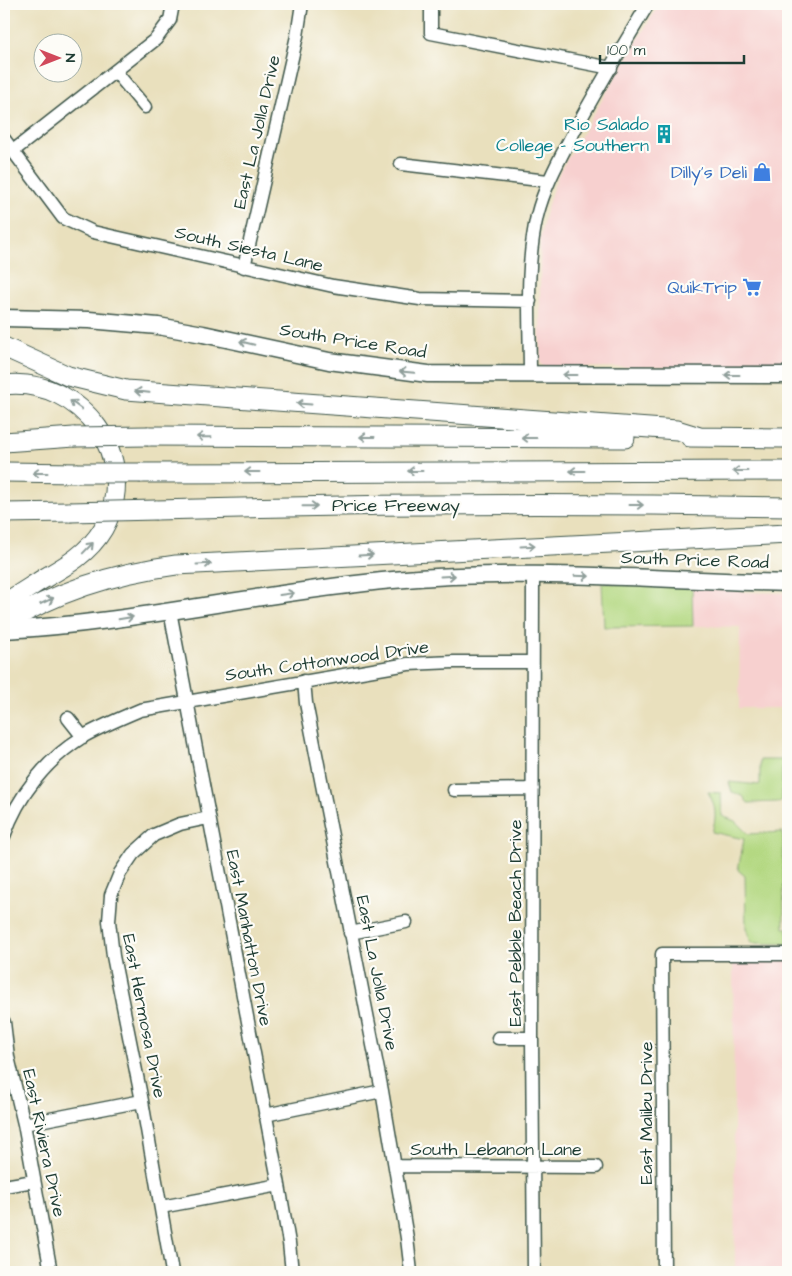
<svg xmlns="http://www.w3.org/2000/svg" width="792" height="1276" font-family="'Architects Daughter',sans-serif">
<rect width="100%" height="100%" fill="#fdfcf7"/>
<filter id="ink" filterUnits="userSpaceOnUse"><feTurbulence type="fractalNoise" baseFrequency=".02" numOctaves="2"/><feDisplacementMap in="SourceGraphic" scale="10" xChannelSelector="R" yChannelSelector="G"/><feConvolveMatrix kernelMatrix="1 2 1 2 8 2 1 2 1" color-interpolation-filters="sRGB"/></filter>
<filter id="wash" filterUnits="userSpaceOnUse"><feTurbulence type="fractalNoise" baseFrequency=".0096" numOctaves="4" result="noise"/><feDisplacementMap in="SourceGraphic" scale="20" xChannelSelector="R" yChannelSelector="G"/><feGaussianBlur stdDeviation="1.12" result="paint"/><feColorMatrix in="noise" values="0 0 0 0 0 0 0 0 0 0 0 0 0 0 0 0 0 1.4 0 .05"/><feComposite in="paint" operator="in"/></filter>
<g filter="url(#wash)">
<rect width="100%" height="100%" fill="#e9e0bd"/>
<path fill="#f7d0cf" d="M659,4H788V368L545,367L542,366L540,362V240L544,218L552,191L560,171Z
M692,584L743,592L788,593V708H739L740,627L693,626Z
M733,959H788V1272H735Z"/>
<path fill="#b3d881" stroke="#698a5a" d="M602,583L692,584L693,626L604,627Z
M760,760H788V767L782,768V800L779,802L748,803L743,796L732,792L729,782L760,785Z
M708,792L721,793L722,816L735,821L748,834L783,832L784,928H788V944L751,943L746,928L745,876L738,870L744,839L712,832C717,816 716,806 708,792Z"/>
</g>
<g filter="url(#ink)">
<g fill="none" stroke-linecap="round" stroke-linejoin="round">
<g stroke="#3d5549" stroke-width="15">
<path id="minor" d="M431,4V33L611,68
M115,71L145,107
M4,139L63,218L93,232L333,286L420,299L530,301
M13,151L156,39L170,20L173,4
M401,164L548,181
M244,267L297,36L302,4
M530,375C530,323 525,267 537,216C544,188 557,164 570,139C594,93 622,48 648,4
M533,574L532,1038L534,1272
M170,611L279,1185L289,1243L292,1272
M304,681L306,703L382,1091L407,1238L411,1272
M68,718L83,737
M454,790L533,789
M4,836C18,795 47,759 84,736C102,726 121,718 140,710L408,664L454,662H532
M350,933L406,922
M4,1022L8,1057L24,1124L51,1272
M498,1038H532
M265,1115L382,1091
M24,1124L142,1101
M396,1166L596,1167
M4,1186L34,1181
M161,1207L279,1185
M172,1272L142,1101L113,956L109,921L111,895L120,873L133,854L154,835L180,824L208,818
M664,1272L662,954H788"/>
</g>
<g stroke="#3d5549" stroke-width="19">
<path id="major" d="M4,318L89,320L158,326L203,334L329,361L428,374L788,375
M4,630C135,623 262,592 393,580C524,568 656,580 788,583"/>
</g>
<g stroke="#3d5549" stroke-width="21">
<path id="highway" d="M4,347L68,376L126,390L677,430L700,437
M4,385C81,376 143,459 103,529C89,553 66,566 43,579C30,587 17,596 4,603
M148,436L625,438
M690,437L788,438
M4,442L74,437
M4,472L77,473
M141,473L788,471
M156,510C367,504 577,503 788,507
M4,513L70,512
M4,624C57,591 115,573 176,565L788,534"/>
</g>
<use href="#minor" stroke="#fff" stroke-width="12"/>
<use href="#major" stroke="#fff" stroke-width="16"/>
<use href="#highway" stroke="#fff" stroke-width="19"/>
<g stroke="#3d5549" stroke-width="21" stroke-linecap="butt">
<path id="highway-bridge" d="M74,437L148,436
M77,473H141
M70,512L156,510"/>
</g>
<use href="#highway-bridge" stroke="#fff" stroke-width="19"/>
</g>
<defs><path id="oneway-shaft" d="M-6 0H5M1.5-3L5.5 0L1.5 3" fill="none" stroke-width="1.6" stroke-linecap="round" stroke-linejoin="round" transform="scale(1.25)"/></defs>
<g stroke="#8f9e9a">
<use href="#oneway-shaft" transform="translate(247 343) rotate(-167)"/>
<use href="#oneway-shaft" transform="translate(407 372) rotate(-175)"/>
<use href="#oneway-shaft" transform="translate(570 375) rotate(180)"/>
<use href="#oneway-shaft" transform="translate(732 375) rotate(-180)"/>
<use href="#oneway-shaft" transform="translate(142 392) rotate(-174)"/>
<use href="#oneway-shaft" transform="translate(304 404) rotate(-176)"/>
<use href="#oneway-shaft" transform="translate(76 405) rotate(-144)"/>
<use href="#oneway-shaft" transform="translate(204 437) rotate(-179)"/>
<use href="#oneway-shaft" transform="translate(367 437) rotate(-180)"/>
<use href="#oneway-shaft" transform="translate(529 438) rotate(-180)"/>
<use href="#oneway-shaft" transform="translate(415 471) rotate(180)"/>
<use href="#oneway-shaft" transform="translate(577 471) rotate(-180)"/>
<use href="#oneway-shaft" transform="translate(740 471) rotate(-180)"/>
<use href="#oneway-shaft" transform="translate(252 472) rotate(180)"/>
<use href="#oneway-shaft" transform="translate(40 473) rotate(-180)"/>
<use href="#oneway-shaft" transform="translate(636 505)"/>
<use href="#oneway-shaft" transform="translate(310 506) rotate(-1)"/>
<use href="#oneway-shaft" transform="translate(528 546) rotate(-3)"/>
<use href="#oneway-shaft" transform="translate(88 548) rotate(-46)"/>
<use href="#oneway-shaft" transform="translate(366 555) rotate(-3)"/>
<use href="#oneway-shaft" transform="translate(204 564) rotate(-3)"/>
<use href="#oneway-shaft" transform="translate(448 576) rotate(-3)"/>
<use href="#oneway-shaft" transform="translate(582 576) rotate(2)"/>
<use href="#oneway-shaft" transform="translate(287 594) rotate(-8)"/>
<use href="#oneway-shaft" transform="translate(47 601) rotate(-25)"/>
<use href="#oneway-shaft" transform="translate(126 618) rotate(-9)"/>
</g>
</g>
<defs>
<g id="building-bare" transform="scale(1.5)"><path d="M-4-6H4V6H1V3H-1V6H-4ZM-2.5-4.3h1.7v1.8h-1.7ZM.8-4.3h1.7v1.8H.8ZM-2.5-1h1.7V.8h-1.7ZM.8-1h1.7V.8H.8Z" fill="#0f9aa8" stroke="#fdfcf7" stroke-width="2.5" paint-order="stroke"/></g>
<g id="shop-bare" transform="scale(1.5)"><path d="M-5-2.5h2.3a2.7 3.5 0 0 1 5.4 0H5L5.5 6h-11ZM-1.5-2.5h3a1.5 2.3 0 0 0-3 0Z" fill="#3f7fe0" stroke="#fdfcf7" stroke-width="2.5" paint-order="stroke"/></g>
<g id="supermarket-bare" transform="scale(1.5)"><path d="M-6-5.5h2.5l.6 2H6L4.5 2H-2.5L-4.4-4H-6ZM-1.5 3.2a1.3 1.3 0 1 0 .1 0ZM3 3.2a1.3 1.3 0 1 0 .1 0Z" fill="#3f7fe0" stroke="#fdfcf7" stroke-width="2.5" paint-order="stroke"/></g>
</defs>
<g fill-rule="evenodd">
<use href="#building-bare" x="664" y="134"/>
<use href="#shop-bare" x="762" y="172"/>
<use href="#supermarket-bare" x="752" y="287"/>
</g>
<g text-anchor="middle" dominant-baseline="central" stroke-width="4.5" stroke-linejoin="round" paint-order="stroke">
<g font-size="18" fill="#0d838f" stroke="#fdfcf7" text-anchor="end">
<text x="649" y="124">Rio Salado<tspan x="649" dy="21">College - Southern</tspan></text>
</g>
<g font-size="18" fill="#1f3d34" stroke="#fdfcf7">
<text transform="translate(257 132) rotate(-77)">East La Jolla Drive</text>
<text transform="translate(249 249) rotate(13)">South Siesta Lane</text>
<text transform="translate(353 341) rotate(9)">South Price Road</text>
<text x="396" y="505">Price Freeway</text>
<text transform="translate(695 560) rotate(2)">South Price Road</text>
<text transform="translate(327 661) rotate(-8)">South Cottonwood Drive</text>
<text transform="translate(515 923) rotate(-90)">East Pebble Beach Drive</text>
<text transform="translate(249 938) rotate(79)">East Manhatton Drive</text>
<text transform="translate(377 973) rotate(79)">East La Jolla Drive</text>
<text transform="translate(144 1016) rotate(79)">East Hermosa Drive</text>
<text transform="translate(646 1113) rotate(-90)">East Malibu Drive</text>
<text transform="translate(44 1143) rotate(78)">East Riviera Drive</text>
<text x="496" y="1149">South Lebanon Lane</text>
</g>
<g font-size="18" fill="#366cbe" stroke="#fdfcf7" text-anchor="end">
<text x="747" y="172">Dilly's Deli</text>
<text x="737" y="287">QuikTrip</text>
</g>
</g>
<rect width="792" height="1276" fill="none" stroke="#fdfcf7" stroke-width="20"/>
<g transform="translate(58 58) rotate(90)"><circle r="24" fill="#fdfcf7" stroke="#a4b0a9"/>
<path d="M0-4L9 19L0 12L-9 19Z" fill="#d1495b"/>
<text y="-8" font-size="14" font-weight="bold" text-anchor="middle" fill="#1f3d34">N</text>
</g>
<path d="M600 55v8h144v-8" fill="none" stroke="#1f3d34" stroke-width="2.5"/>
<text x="607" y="55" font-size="15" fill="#1f3d34" stroke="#fdfcf7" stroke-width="4" paint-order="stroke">100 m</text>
</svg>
